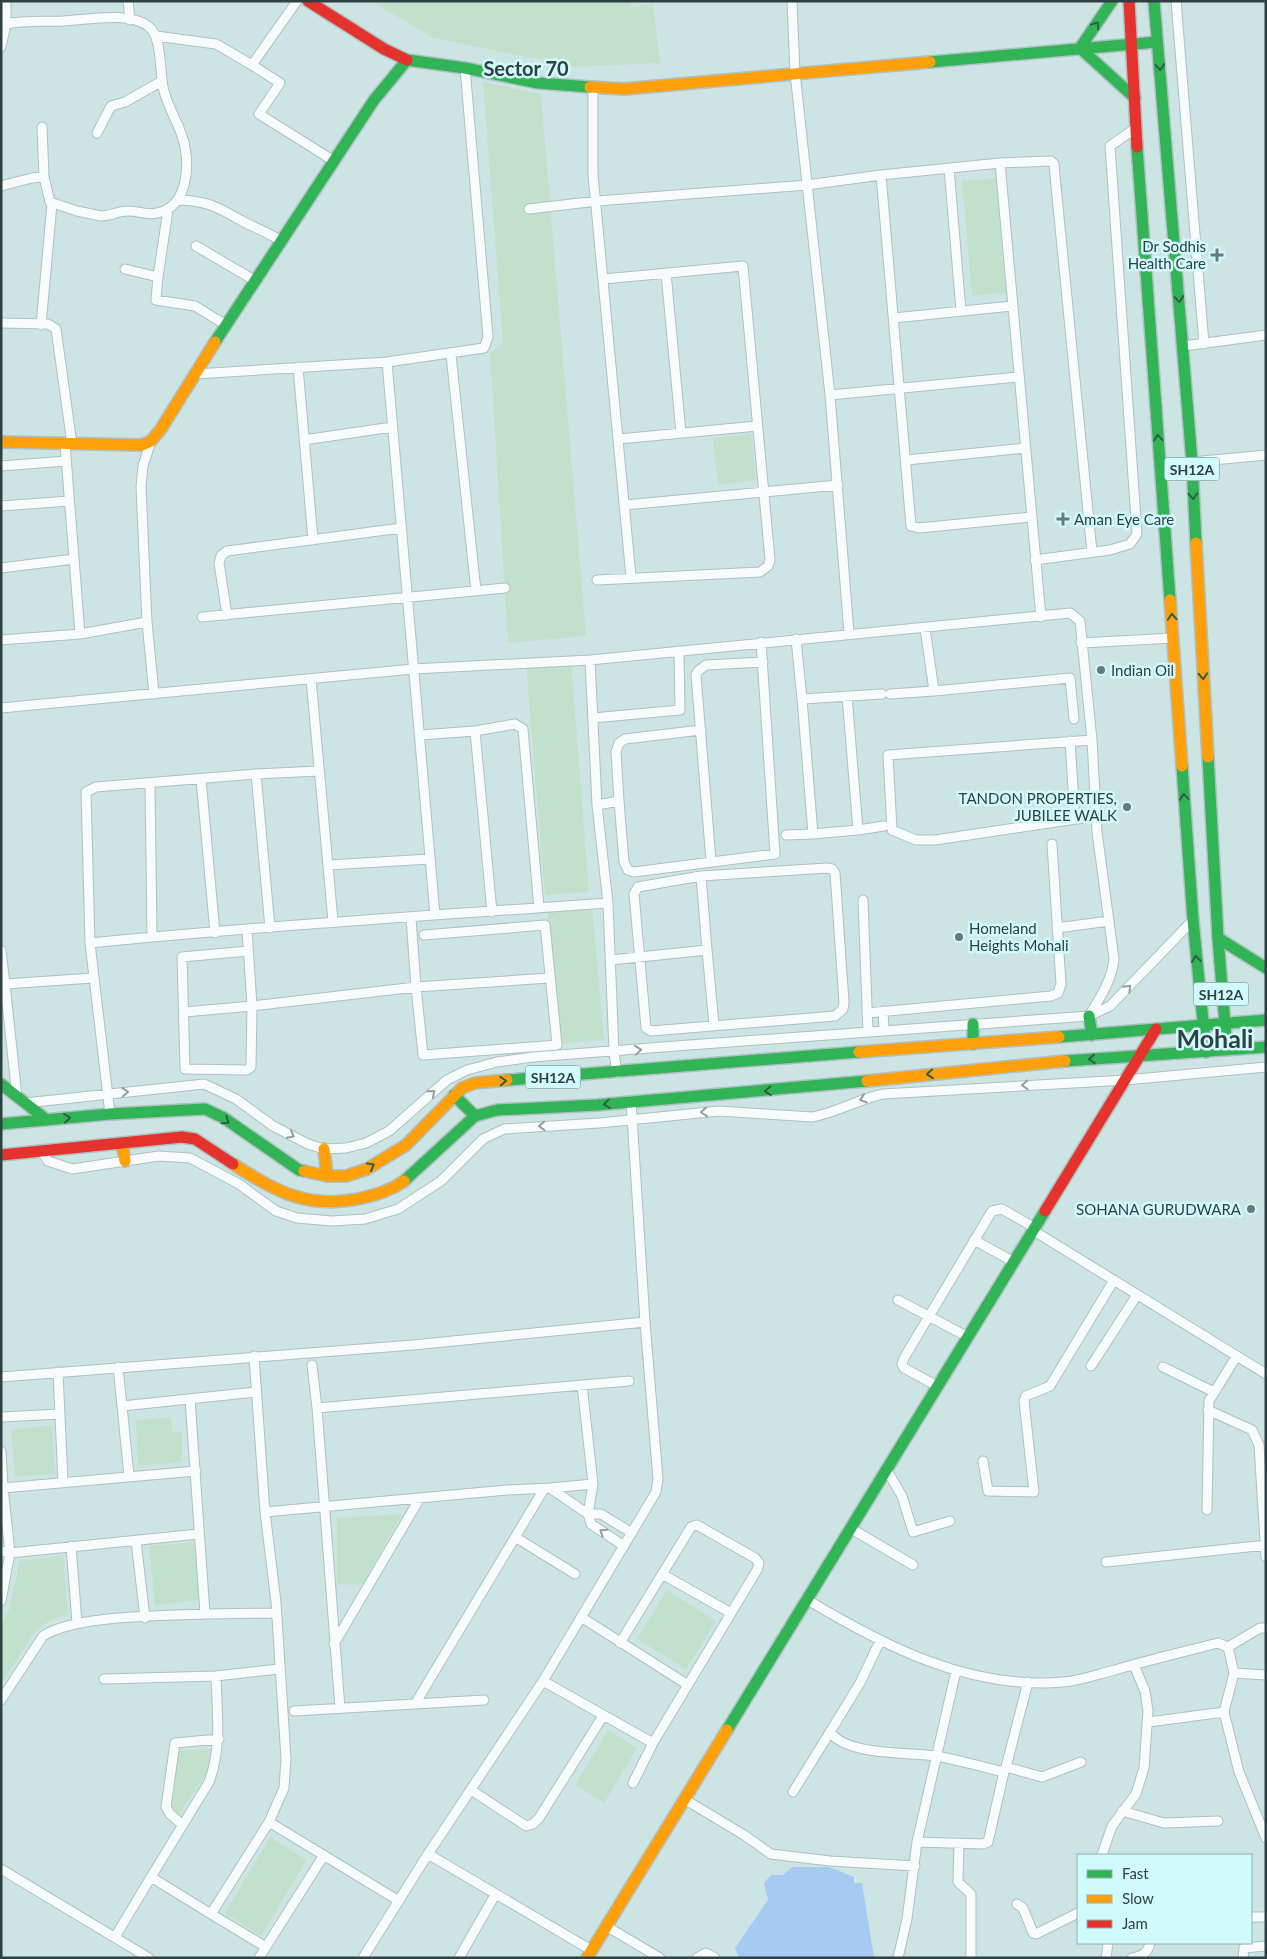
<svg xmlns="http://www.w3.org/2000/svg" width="1267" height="1959" font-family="Lato,sans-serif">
<rect width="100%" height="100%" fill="#cde4e5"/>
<path fill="#c2e1cc" d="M371,1H631V7L653,3L660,63L577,67L433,38Z
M483,82L541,94L586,636L508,643L490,353L503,343Z
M996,178L1006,293L972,296L962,181Z
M751,434L756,480L718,485L713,438Z
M571,661L589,892L545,895L526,664Z
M592,906L604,1040L558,1044L547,910Z
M171,1417L173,1433L182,1432V1462L138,1466L136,1420Z
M52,1425L55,1474L15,1476L11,1430Z
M402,1514L362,1585L337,1584V1518Z
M194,1542L199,1600L155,1605L149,1546Z
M63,1556L68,1614L46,1623L36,1630L1,1684V1623L9,1610L20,1561Z
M667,1590L716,1621L686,1669L637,1639Z
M608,1730L637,1748L604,1803L575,1785Z
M211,1749L207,1773L177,1817L171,1809L178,1751Z
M270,1837L307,1860L261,1936L225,1913Z"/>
<path fill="#a6caf2" d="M792,1867H829L854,1877V1883H862L874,1958H739L735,1948L768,1900L764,1883L771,1875H783Z"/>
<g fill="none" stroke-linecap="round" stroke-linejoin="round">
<g stroke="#aec0c0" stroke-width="11">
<path id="street" d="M128,1L130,20
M297,1L252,65L280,83L259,114L334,161
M792,1L795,73L830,395L849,633
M1176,1L1204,344
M156,36L216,44L252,65
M1,47L6,24V1
M593,88V175L631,577
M42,127L44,177
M97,133L111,106L125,102L162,81
M1000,163L1041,617
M949,168L961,311
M881,175L911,526L919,528L1031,517
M1,186L32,178L44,177L50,202L77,211L101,216C111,216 118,211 127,211C137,210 147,216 157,213C189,207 191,161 182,136C177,121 168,107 164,91C159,74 163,36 148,26C128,11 86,20 63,21C44,22 25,20 6,24
M179,200C208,201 217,207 242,221C255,228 268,232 281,241
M529,209L597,201L807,185L881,175L1000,163L1051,161L1054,164L1055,176L1092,552
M196,246L254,280
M125,269L158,277L156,300L195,306L226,325
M666,273L681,433
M158,277L168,210
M894,318L1012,306
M1,323L48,324L56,329L72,444
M41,325L52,204
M1183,346L1266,335
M451,355L476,591
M387,362L435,915
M298,367L313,540
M195,374L387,362L484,348L488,337L465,68
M830,395L1019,377
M619,439L757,426
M304,440L392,427
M151,441L143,466L141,487L147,622L154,694
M65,444L80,634
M907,460L1025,448
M1192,462L1266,455
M1,466L66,461
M625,505L838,485
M1,506L69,501
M1035,560L1110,550L1130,544L1137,534L1110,146L1136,128
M1,568L74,559
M597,580L760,572L768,566L770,560L743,266L604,279
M227,615L219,563L221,556L227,551L401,528
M202,617L505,588
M925,628L934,691L1070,678L1074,719
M796,639L802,699L882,694
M1,640L80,634L147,622
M1081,643L1173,638
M590,660L597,805L608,903L614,1052L617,1073
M311,679L333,921
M890,694L934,691
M802,699L813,834L858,830L847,696
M1,708L413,669L590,660L1070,613L1080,621L1092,740L1097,832L1114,959C1112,980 1100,998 1089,1016
M593,718L680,710L679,651
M475,731L492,912
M420,735L475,731L515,724L523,729L539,908
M1092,740L888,755L892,830L916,840H935L1096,816
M1070,741L1075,819
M256,774L270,928
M201,779L215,933
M150,784L152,937
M619,801L616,752L619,743L625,739L701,730
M597,805L619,801L624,862L628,870L634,872L775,854L761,642
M858,830L884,826
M786,835L813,834
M711,861L696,675L698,671L706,665L763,662
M328,865L430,859
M827,868L832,869L835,873L844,1002L843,1009L835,1016L651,1031L646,1028L634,894L638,887L701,876Z
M701,876L707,950
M863,900L868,1032
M1057,928L1109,921
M424,935L545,925L557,1045L423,1055L416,987L549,978
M90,943C263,926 436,915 608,903
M1,950L5,984
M248,951L182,957L185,1069L247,1070L251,1067L252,1006L416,987L411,918
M611,960L707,950L714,1025
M883,1011L884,1030
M184,1012L252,1006L247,929
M867,1013L1051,996L1058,993L1061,984L1052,844
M17,1097L5,984L93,978
M25,1103L204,1084L236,1099L273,1126L308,1144L324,1149L346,1148L366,1143L389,1131L447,1080L467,1070L497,1062L533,1057L689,1045L1089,1016L1110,1006L1193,920
M110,1114L90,943L86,792L96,787L256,774L319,771
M42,1152L48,1161L72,1169L159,1156L190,1158L239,1184L276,1211L297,1218L332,1221L365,1219L398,1209L441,1181L483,1139L504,1129L599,1123L719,1111L812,1117C836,1113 859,1099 883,1094L1126,1080L1266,1067
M1034,1231L1266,1374
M974,1240L1014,1262
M898,1300L966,1336
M254,1356L265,1512L276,1602L286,1759L284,1788L269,1822L399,1901
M312,1365L317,1408
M1091,1366L1137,1295
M118,1367L122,1406L256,1392
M1163,1367L1214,1392
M58,1372L63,1482
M1,1377L413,1345L645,1322
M582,1385L593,1484L588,1514L591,1524L624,1546
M937,1386L904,1368L902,1364L904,1358L992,1211L1002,1209L1035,1228
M122,1406L129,1476
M1208,1410L1252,1430L1259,1445L1266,1557
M1,1417L60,1414
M1,1451L3,1488
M983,1461L988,1491L1034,1492L1024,1401L1026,1396L1050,1386L1114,1280
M886,1469L902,1496L913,1532L950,1521
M550,1488L593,1484
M1207,1510L1209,1401L1236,1357
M265,1512L507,1490L550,1488L588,1514H601L632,1533
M850,1528L913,1565
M515,1537L575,1574
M136,1541L145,1618
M71,1546L77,1623
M1,1551L10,1553L199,1534
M1106,1562L1266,1545
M662,1574L731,1613
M806,1599C884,1646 969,1690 1063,1682C1080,1681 1098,1674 1115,1670C1149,1660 1183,1652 1218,1643L1228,1647L1234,1673L1266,1675
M1,1601L10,1553L3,1488L196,1471
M205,1614L276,1613
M581,1617L688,1685
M880,1641L860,1683L830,1732C847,1756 909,1752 936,1756C959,1760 982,1767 1004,1772L1006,1767L1042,1777L1081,1762
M334,1644L420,1498
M1228,1647L1260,1628H1266
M104,1679L216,1676L279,1669
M543,1681L653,1743L757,1570L759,1563L755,1558L697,1525L691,1527L620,1643
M1,1700L43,1636C75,1615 164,1616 205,1614L190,1399
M415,1704L544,1489
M340,1708L317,1408L629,1381
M294,1711L484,1700
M1224,1712L1239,1772L1266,1838
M1149,1722L1224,1712L1234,1673
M1006,1767L1028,1682
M633,1783L653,1743
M471,1790L526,1826L533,1824L539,1818L603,1716
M793,1792L830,1732
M684,1799L744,1835L771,1854L830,1861L915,1866
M1122,1811L1164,1823L1218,1821
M183,1825L170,1814L166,1807L175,1743L219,1739
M917,1842L983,1844L988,1842L1004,1772
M959,1844L958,1882L971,1894V1958
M428,1854L591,1950
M1102,1855L1112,1826L1136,1794L1144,1768L1148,1711L1145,1691L1134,1665
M1,1869L149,1958
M151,1877L209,1782C222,1748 217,1712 216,1676
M1017,1904L1023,1908L1033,1933L1036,1934L1078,1913
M1251,1917H1266
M606,1926L660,1958
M115,1937L151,1877L211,1914
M266,1947L211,1914L269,1822
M259,1958L324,1855
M363,1958L428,1854L543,1681L656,1492L658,1479L645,1322L631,1101
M459,1958L495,1895
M697,1958L706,1953L715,1958
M898,1958L907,1919L917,1842L956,1671
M1106,1958L1108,1943
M1132,1958C1142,1956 1148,1953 1150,1943
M1243,1958L1244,1948L1266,1946"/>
</g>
<g stroke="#aec0c0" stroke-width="14">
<path id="fast" d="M1112,1L1080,48L1135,98
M1154,1L1192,462L1196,543
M930,62L1157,42
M1137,147L1170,600
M215,342L374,100L407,60L465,68L538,83L590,87
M1208,757L1218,938L1227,1049
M1182,766L1193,920L1206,1052
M1218,938L1266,968
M1089,1016L1092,1035
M973,1024V1044
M1059,1037L1266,1020
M1065,1061L1266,1047
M507,1080L859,1052
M1,1084L47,1120
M454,1095L475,1116
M1,1124L110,1114L205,1109L224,1118L299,1170L304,1171
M404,1181L475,1116L497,1110L597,1105L867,1081
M727,1730L1045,1211"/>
</g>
<g stroke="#aec0c0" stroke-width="14">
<path id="slow" d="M590,87L624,89L930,62
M1,442L142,445L151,441L161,429L215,342
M1196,543L1208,757
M1170,600L1182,766
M859,1052L1059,1037
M867,1081L1065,1061
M122,1144L125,1161
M324,1149L327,1176
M233,1164C277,1192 308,1210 362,1198C378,1194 390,1191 404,1181
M304,1171L327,1176H346L367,1169L406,1145L462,1088L475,1083L507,1080
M587,1958L727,1730"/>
</g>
<g stroke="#aec0c0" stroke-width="14">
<path id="jam" d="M308,1L384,49L407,60
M1129,1L1137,147
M1,1155L182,1137L195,1139L233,1164
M1045,1211L1156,1029"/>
</g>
<use href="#street" stroke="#f8fbfb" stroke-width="9"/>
<use href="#fast" stroke="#30b455" stroke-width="11"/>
<use href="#slow" stroke="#ff9f0a" stroke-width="11"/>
<use href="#jam" stroke="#e5322d" stroke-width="11"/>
</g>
<defs><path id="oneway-chevron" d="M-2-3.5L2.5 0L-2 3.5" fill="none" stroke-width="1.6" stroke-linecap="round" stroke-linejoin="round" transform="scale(1.25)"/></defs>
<g stroke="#2f5d46">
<use href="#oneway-chevron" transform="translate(1096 25) rotate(-56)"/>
<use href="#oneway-chevron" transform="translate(1160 67) rotate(85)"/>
<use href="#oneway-chevron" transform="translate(1179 299) rotate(85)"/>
<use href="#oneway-chevron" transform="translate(1158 438) rotate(-94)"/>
<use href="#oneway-chevron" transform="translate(1193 496) rotate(87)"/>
<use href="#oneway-chevron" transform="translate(1172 617) rotate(-94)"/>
<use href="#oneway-chevron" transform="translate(1203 676) rotate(87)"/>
<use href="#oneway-chevron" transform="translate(1184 797) rotate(-94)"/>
<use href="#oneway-chevron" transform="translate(1196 959) rotate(-96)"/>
<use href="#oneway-chevron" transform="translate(1092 1059) rotate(176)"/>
<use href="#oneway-chevron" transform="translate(930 1074) rotate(174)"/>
<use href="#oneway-chevron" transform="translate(503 1081) rotate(-4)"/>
<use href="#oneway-chevron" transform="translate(768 1091) rotate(176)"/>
<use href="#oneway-chevron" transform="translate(607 1104) rotate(173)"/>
<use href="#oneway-chevron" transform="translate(67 1118) rotate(-6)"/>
<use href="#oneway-chevron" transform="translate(226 1121) rotate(33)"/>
<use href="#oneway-chevron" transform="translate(371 1166) rotate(-29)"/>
</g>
<g stroke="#949e9e">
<use href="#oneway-chevron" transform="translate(1128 988) rotate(-46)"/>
<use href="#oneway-chevron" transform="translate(638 1050) rotate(-6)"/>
<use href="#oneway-chevron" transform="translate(1025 1085) rotate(177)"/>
<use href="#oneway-chevron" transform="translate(125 1092) rotate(-5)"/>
<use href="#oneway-chevron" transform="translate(432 1093) rotate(-39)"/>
<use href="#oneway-chevron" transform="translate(863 1099) rotate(163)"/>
<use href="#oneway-chevron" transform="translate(704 1112) rotate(175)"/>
<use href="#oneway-chevron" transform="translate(542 1126) rotate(178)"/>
<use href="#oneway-chevron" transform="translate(291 1135) rotate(28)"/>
<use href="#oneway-chevron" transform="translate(603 1532) rotate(-146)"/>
</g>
<g fill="#66797a" stroke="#d0fafc" stroke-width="2">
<path d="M1214.5 247.5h5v5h5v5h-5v5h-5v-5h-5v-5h5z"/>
<path d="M1060.5 511.5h5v5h5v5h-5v5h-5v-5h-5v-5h5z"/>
<circle cx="1101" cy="670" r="5"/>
<circle cx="1127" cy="807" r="5"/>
<circle cx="959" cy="937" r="5"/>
<circle cx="1251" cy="1209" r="5"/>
</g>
<g text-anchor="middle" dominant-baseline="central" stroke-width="5" stroke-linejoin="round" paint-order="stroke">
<g fill="#d0fafc" stroke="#5f7879" stroke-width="1">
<rect x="1164.5" y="457.5" width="55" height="23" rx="4"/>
<rect x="1193.5" y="982.5" width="55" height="23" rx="4"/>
<rect x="525.5" y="1065.5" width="55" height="23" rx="4"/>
</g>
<g font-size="14" font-weight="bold" fill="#2f4041">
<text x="1192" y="469">SH12A</text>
<text x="1221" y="994">SH12A</text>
<text x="553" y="1077">SH12A</text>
</g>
<g font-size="15" fill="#2f4041" stroke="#d0fafc" text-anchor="end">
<text x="1206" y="246">Dr Sodhis<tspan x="1206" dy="17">Health Care</tspan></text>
<text x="1074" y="519" text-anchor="start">Aman Eye Care</text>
<text x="1111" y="670" text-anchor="start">Indian Oil</text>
<text x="1117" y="798">TANDON PROPERTIES,<tspan x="1117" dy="17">JUBILEE WALK</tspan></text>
<text x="969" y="928" text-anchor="start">Homeland<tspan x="969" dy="17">Heights Mohali</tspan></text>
<text x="1241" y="1209">SOHANA GURUDWARA</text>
</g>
<g font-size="20" font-weight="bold" fill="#2f4041" stroke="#d0fafc">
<text x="526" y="68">Sector 70</text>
</g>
<g font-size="25" font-weight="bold" fill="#2f4041" stroke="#d0fafc">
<text x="1215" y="1038">Mohali</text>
</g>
</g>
<rect width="1267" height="1959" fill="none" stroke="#2f4041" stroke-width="5"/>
<rect x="1077" y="1854" width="175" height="90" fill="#d0fafc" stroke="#90b0b1"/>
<rect x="1087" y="1870" width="25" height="8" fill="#30b455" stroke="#90b0b1"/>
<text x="1122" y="1879" font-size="15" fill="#2f4041">Fast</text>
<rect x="1087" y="1895" width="25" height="8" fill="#ff9f0a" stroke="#90b0b1"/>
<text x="1122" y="1904" font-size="15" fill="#2f4041">Slow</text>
<rect x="1087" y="1920" width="25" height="8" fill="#e5322d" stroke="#90b0b1"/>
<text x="1122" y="1929" font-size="15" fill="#2f4041">Jam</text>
</svg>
